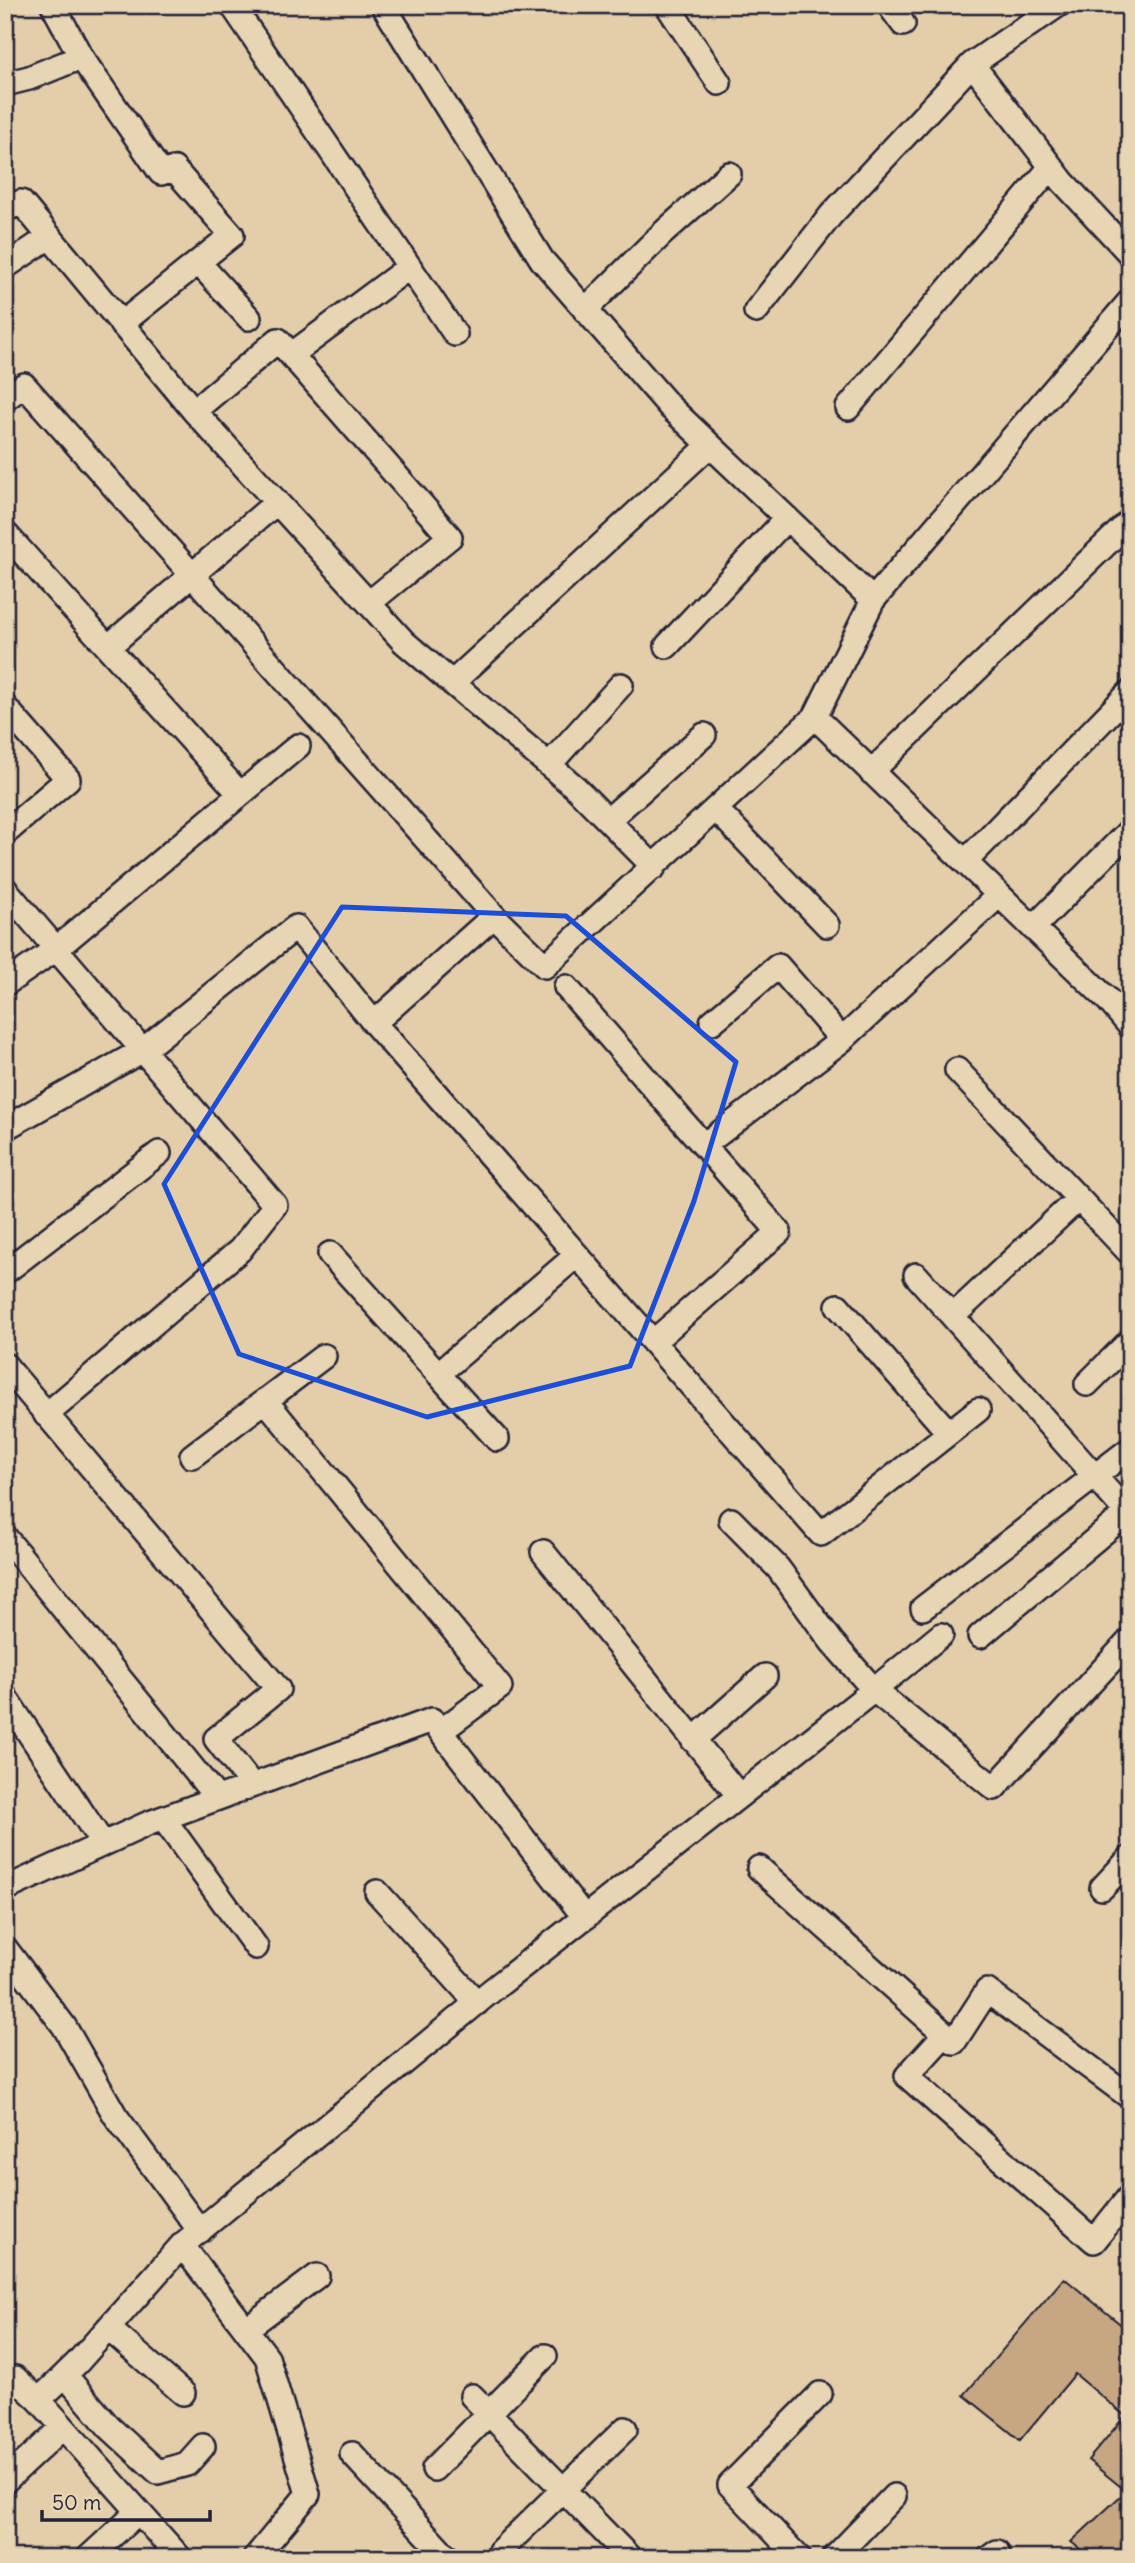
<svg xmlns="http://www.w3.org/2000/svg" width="1135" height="2563" font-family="Delius,sans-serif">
<rect width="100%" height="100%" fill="#e4ceaa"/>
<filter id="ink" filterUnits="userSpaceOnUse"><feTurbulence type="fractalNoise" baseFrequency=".0143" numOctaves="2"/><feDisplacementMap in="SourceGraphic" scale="14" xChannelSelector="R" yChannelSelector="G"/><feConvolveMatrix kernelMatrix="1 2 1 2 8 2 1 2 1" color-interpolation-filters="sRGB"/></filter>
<g filter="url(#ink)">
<path fill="#c6a781" stroke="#22223b" stroke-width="2" d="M1064,2278L1130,2332V2558H1092L1071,2542L1126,2491L1088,2460L1125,2416L1075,2374L1020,2440L964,2395Z"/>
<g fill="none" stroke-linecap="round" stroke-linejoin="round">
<g stroke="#22223b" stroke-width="28">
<path id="minor" d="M53,5L81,57L161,173L174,169L232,235L121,324
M232,5L455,334
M383,5L542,260L671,408L873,600
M667,5L719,83
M889,5L903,24
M972,64L1063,182L1130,254
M5,84L29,78L81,57
M5,210L21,202L194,411L404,642L576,788L654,867
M198,262L249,318
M5,267L49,237
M585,310L663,233L729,174
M756,311L831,215L972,64L1058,5
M291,355L408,268
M5,399L24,385L494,916
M848,408L1051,167
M194,411L278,340L450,537L369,603
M5,533L240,794
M667,646L787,518
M108,647L277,502
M452,683L710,445
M5,707L68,779L5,833
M815,717L1108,1000L1130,1026
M549,765L621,685
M871,772L1130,521
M716,809L827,925
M608,820L704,735
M965,862L1130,692
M5,889L275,1205L240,1250L46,1415
M1033,928L1130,830
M5,984L56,949L298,746
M566,987L779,1232L653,1342
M712,1022L778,966L842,1040
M374,1023L494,916L545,966L815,717L873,600L1130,301
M957,1070L1130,1253
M5,1128L143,1050L296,927L374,1023L821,1534L978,1410
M704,1145L842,1040L999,895
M330,1254L497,1439
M5,1272L159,1153
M916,1275L1130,1516
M838,1306L949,1433
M953,1316L1078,1199
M5,1365L278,1689L216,1739L252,1785
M438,1374L577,1255
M1087,1384L1130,1341
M265,1400L500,1687L441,1731
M192,1456L324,1356
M731,1520L778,1568L832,1642L874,1690L941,1635
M5,1537L217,1798
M543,1552L739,1796
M923,1608L1130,1449
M980,1636L1127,1513
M5,1697L103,1844
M693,1740L765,1676
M163,1818L256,1947
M759,1868L954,2042L987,1991L1130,2097
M1102,1888L1130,1858
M5,1889L147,1824L432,1720L585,1918
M377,1892L477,2003
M5,1948L64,2026L115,2115L200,2231
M945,2034L907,2076L1094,2241L1130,2196
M182,2245L267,2357L308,2494L255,2558
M108,2328L183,2393
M246,2329L317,2276
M65,2375L109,2427L158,2472L187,2464L203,2446
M5,2381L15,2378L39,2400L180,2558
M472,2396L630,2558
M39,2400L77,2363L182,2245L491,1991L874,1690L994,1788L1130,1640
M352,2454L448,2558
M434,2469L545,2356
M5,2481L62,2428
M500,2551L625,2429
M88,2558L137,2513
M799,2558L730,2485L820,2394
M834,2558L894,2496
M989,2558L997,2552"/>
</g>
<use href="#minor" stroke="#e8d5b3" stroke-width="23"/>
</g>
</g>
<path fill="none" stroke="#1d4ed8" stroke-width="5" stroke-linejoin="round" d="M342,907L566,916L736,1062L694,1201L630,1366L427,1417L239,1354L164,1184Z"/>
<rect width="1135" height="2563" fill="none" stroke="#e8d5b3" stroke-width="28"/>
<rect x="14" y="14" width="1107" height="2535" fill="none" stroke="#22223b" stroke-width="2.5" filter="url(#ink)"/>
<path d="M42 2510v10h168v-10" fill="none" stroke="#22223b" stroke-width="3.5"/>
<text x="52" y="2510" font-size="21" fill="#22223b" stroke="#e8d5b3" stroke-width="5" paint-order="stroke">50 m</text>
</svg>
